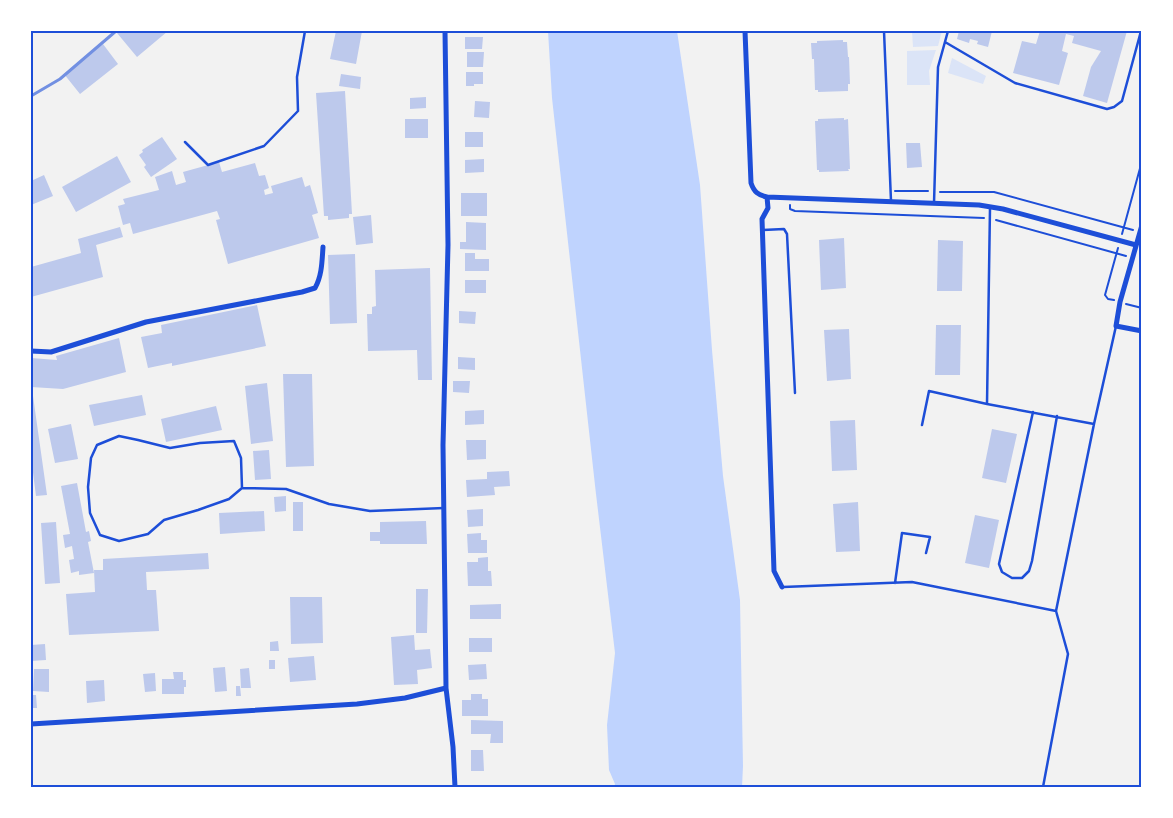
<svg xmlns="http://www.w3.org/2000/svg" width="1173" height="818" font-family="Georgia,serif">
<rect width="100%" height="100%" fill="#f2f2f2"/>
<path fill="#dbe4f7" d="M912,31H942L938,46L913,47Z
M936,50L929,71L930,85H907V51Z
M952,58L986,76L983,84L948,73Z"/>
<path fill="#bfd3fe" d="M548,31H677L700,185L712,350L723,476L740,600L743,766L742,787H614L615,784L609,770L607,725L615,653L596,494L552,98Z"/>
<path fill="#bdc9ec" d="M119,31H168L137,57L117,33Z
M336,31H362L356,64L330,59Z
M959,31H992L988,47L977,44L978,41L970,39L969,43L957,39Z
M1040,31H1101L1106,33V31H1127L1107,103L1083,96L1091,67L1101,51L1072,43L1074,36L1066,34L1062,51L1068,53L1059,85L1013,73L1022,41L1036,44Z
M465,37H483L482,49H465Z
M843,40V42H847L848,57H849L850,84H848V91L818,92V90H815L814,59H812L811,43H817V41Z
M103,44L118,64L80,94L64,74Z
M467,52H484L483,67H467Z
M466,72H483V84H474V86H466Z
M341,74L361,77L360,89L339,86Z
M345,91L352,214H349V218L328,220V216H324L316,93Z
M426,97V108L410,109V98Z
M475,101L490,102L489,118L474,117Z
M844,118V120L848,119L850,169H848L849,171L819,172V170H817L815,121H818V119Z
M405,119H428V138H405Z
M465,132H483V147H465Z
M162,137L177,159L151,177L144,167L146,165L139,155L143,152L142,150Z
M906,143H920L922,167L907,168Z
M117,156L131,182L76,212L62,187Z
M484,159V172L465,173V160Z
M219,162L222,172L255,163L259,176L265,175L269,188L264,190L265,195L273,193L271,186L302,177L305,187L310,185L318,213L312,215L319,238L228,264L216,220L220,219L217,211L133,234L130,223L123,225L118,206L125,204L123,199L159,190L155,177L172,171L176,185L186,182L183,172Z
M44,175L53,196L31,205V181Z
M461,193H487V216H461Z
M371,215L373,243L356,245L353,217Z
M466,222L486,223V250L460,249V242H466Z
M120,227L123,237L96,245L103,277L31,297V267L81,253L78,239Z
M844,238L846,288L821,290L819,240Z
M938,240L963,241L962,291H937Z
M465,253H475V259H489V271H465Z
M355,254L357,323L330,324L328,255Z
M430,268L432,380H418L417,350L368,351L367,314H372V307L376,306L375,270Z
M465,280H486V293H465Z
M257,305L266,346L172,366V363L148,368L141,337L162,333L161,325Z
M459,311L476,312L475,324L459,323Z
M936,325H961L960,375H935Z
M849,329L851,379L827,381L824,330Z
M119,338L126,372L63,389L31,387V358L57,360L56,356Z
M458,357L475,358V370L458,369Z
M283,374H312L314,466L286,467Z
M453,381H470L469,393L453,392Z
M267,383L273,441L251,444L245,386Z
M142,395L146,415L94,426L89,405Z
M31,396H33L47,495L36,496L31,457Z
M216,406L222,430L166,442L161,419Z
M484,410V424L465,425V411Z
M855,420L857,470L832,471L830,421Z
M71,424L78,459L55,463L48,429Z
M992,429L1017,434L1006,483L982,478Z
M466,440H486V459L467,460Z
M269,450L271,479L255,480L253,451Z
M509,471L510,486L494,487L495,495L467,497L466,480L487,479V472Z
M77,483L86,532L89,531L91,541L88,542L94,573L79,575V571L71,573L69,560L74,559L72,546L65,548L63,535L70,534L61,486Z
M286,496V511L275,512L274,497Z
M293,502H303V531H293Z
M858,502L860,551L836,552L833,504Z
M483,509V526L468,527L467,510Z
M264,511L265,531L220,534L219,513Z
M975,515L999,520L989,568L965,563Z
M426,521L427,544H380V541H370V532H380V522Z
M56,522L60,583L45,584L41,523Z
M481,533V540H487V553H468L467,534Z
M208,553L209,569L146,572L147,590H156L159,631L69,635L66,594L95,592L94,570H103V559Z
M488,557V571H491L492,586H468L467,562H478V558Z
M416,589H428L427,633H416Z
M290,597H322L323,643L291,644Z
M501,604V619H470V605Z
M414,635L415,650L430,649L432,668L417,670L418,684L394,685L391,637Z
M469,638H492V652H469Z
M278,641L279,651H270V642Z
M45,644L46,660L31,661V645Z
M314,656L316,680L290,682L288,658Z
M269,660H275V669H269Z
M486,664L487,679L469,680L468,665Z
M225,667L227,691L215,692L213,668Z
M249,668L251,688H241L240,669Z
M34,669H49V692L33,691Z
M173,672H183V680H186V687H184V694H162V679H174Z
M155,673L156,691L145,692L143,674Z
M104,680L105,701L87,703L86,681Z
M236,686H240L241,696H236Z
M471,694H482V699H488V716H462V700H471Z
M31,695H36L37,708H31Z
M471,720L503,721V743H490L491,734H471Z
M471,750H483L484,771H471Z"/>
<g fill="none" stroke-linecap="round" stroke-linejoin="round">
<path stroke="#1d4ed8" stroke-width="2" d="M895,191H928
M940,192H994L1133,230
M790,205V209L795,211L984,218
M996,220L1126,256
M1122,234L1142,161
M1114,300L1108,299L1105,295L1118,248
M1126,304L1142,308"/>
<path stroke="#1d4ed8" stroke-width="2.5" d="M884,31L891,201
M945,42L1015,83L1107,109L1114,107L1122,101L1141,31
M185,142L208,165L264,146L298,111L297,77L305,31
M934,203L938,67L948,31
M763,230L784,229L787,234L795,393
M987,404L990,208
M1033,412L999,564L1002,572L1012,578H1022L1029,571L1032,561L1057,416
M922,425L929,391L987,404L1094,424
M242,488L241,458L234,441L200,443L170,448L138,440L119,436L97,445L91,458L88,487L90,513L100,535L119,541L148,534L164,520L198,510L229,499L242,488L286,489L329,504L370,511L444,508
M895,583L902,533L930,537L926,553
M783,587L912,582L1056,611
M1043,787L1068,654L1056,611L1094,424L1116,326"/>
<path stroke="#1d4ed8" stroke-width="5" d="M445,31L448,245L443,445L446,688L453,747L455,787
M745,31L751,183C754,192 758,195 767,197L768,208L762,219L774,571L782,587
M767,197L979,205L1003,209L1136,245
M1142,225L1120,302L1116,326L1142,331
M31,351L51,352L146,322L302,292L315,288C322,276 322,261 323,247
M31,724L357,704L405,698L446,688"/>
<path stroke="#7290e2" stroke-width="3" d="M31,96L60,79L116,31"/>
</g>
<rect width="1173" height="818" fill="none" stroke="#ffffff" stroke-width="65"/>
<rect x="32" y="32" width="1108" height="754" fill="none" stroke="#1d4ed8" stroke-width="2"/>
</svg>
